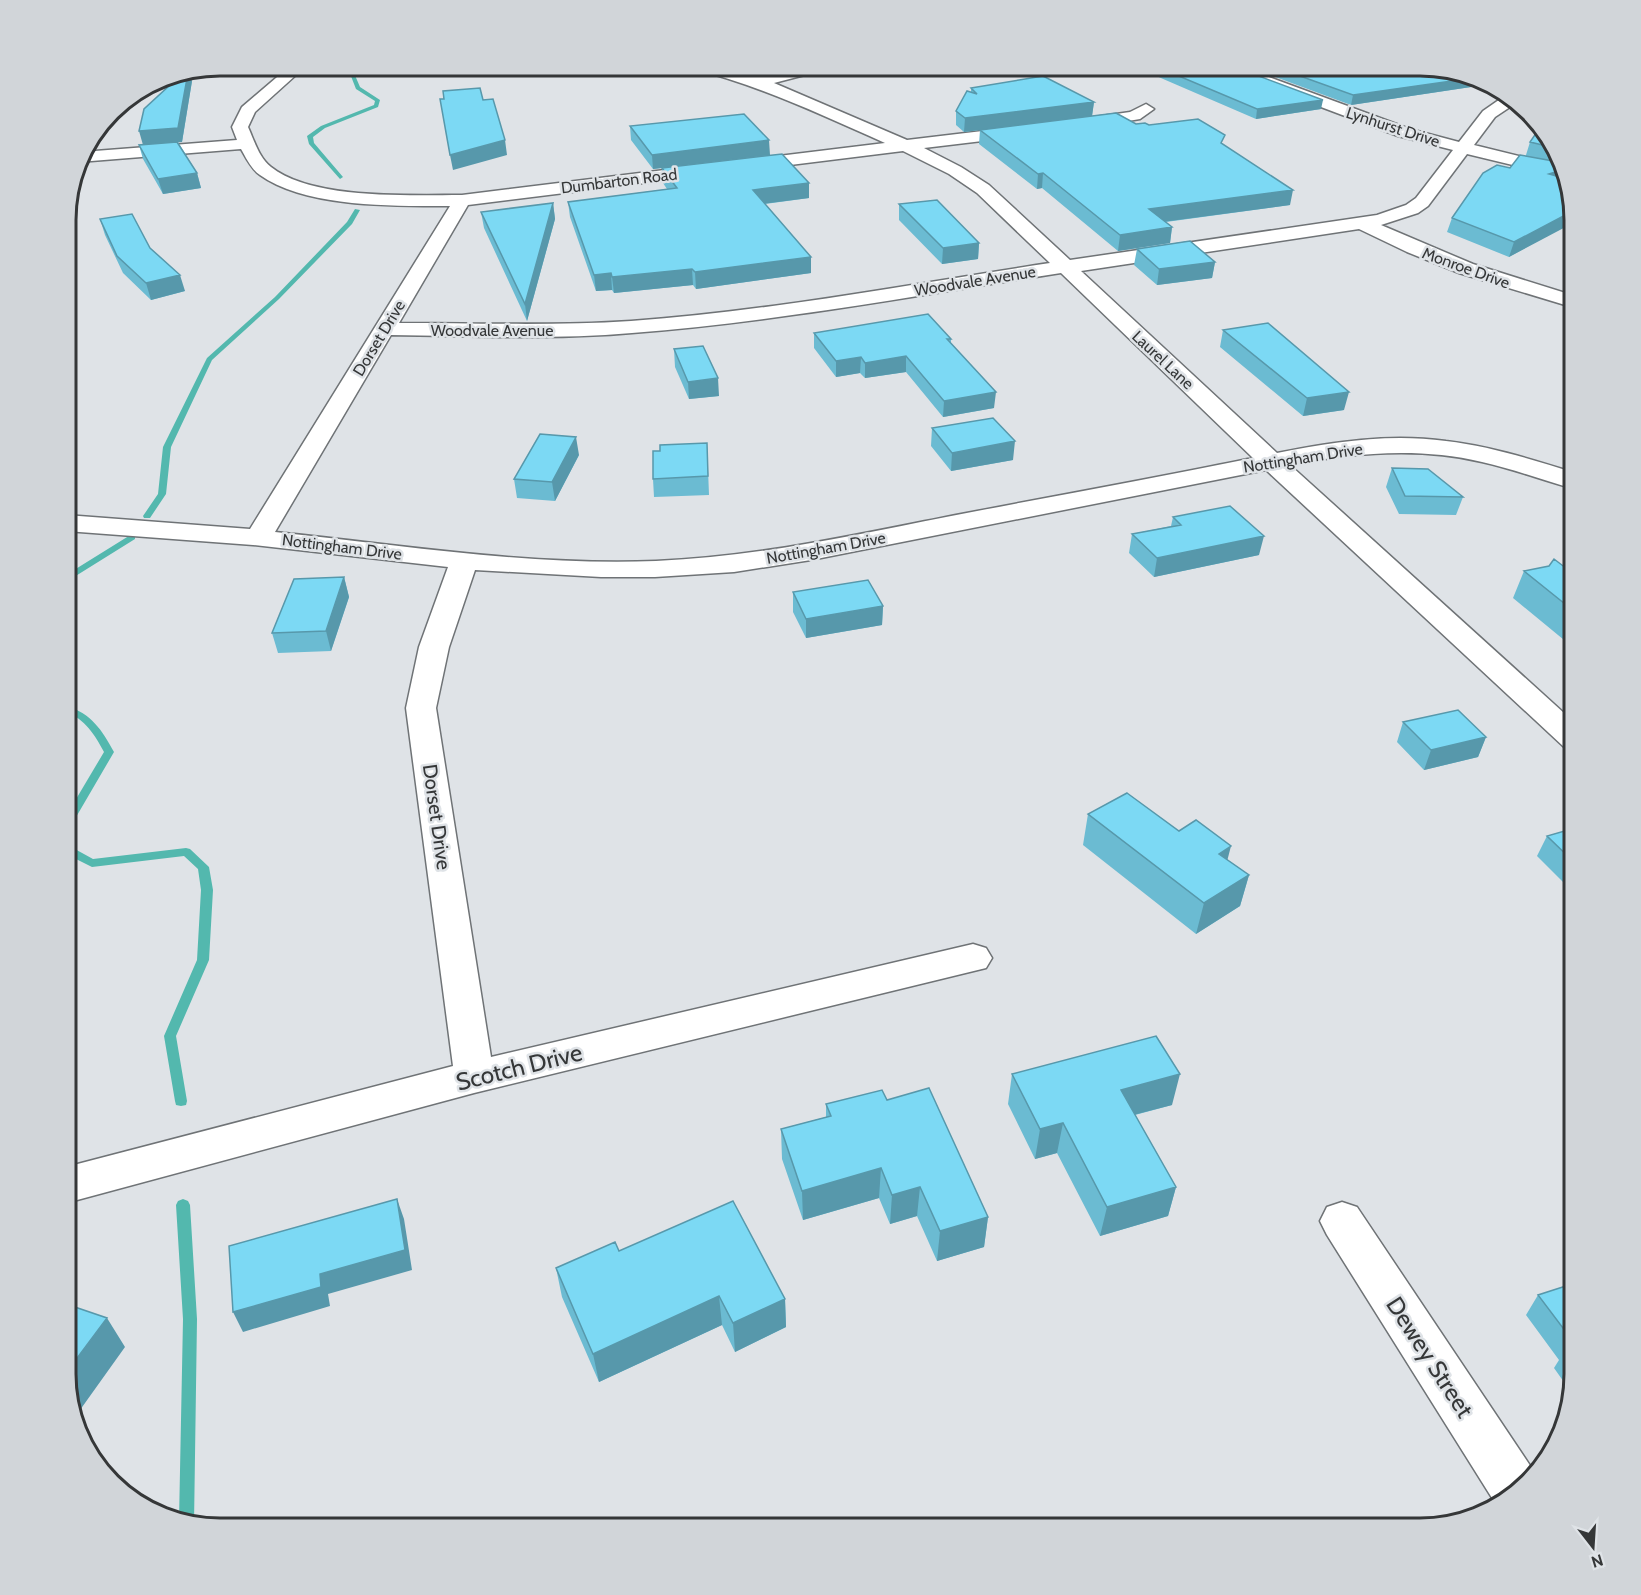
<svg xmlns="http://www.w3.org/2000/svg" width="1641" height="1595" font-family="Cabin,sans-serif">
<rect width="100%" height="100%" fill="#dfe3e7"/>
<g fill="none" stroke-linecap="round" stroke-linejoin="round">
<path fill="#53b8ae" fill-rule="evenodd" d="M347,66H351L360,87L380,100L378,107L325,128L313,137L314,143L343,177L340,179L309,144L307,136L321,126L374,105L375,101L356,89Z
M355,209L360,210L352,224L279,299L212,360L171,447L166,494L150,518H144L143,516L158,494L163,447L207,358L275,297L347,222Z
M132,534L135,535V539L66,582V575Z
M66,706C91,713 102,730 114,752L72,824L73,848L93,859L186,848L190,849L209,867L213,890L209,960L176,1036L187,1101L186,1105L181,1106L176,1105L175,1101L164,1036L197,960L201,890L198,869L184,856L92,867L66,854V816L104,752C95,735 85,719 66,712Z
M183,1199L188,1201L190,1205L197,1319L194,1524L179,1521L183,1319L176,1205L178,1201Z"/>
<g stroke="#6f7376" stroke-width="3">
<path id="minor" d="M290,66H306L255,112L248,127C254,140 259,158 271,167C312,200 411,195 462,195L885,143C822,115 761,86 694,69L692,66H720L759,77L805,66H830L828,69L774,83L907,140L1024,126L1030,128L1032,131L1030,134L1024,136L924,148L961,167L989,185L1070,260L1377,215L1406,205L1416,198L1453,150L1398,136L1220,69L1218,66H1239L1410,129L1459,142L1483,111L1506,95L1516,103L1495,117L1474,145L1564,167L1567,178L1467,154L1428,206L1418,213L1381,225L1473,264L1575,296V308L1459,273L1407,252L1359,229L1081,271L1277,453C1332,442 1389,433 1446,441C1490,446 1533,460 1575,473V489C1544,481 1514,469 1482,462C1418,447 1354,453 1290,465L1575,723V750L1564,747L1266,470L811,560L734,572L655,577H601L475,570L449,647L436,708L491,1057L973,944L986,948L992,958L986,968L474,1093L66,1203V1167L453,1066L406,708L419,647L448,567L253,545L66,531V515L250,529L450,206C395,206 306,208 260,175C252,170 246,158 241,149L79,162L82,152L237,140L232,127L242,107ZM903,151L949,174L977,193L1050,263C911,284 771,311 631,321C554,326 476,323 399,323L468,205ZM1061,273L1253,458C1151,479 1048,497 946,517C850,536 755,557 656,561C529,566 402,545 275,532L391,335C471,336 552,340 632,333C776,322 919,295 1061,273Z
M1146,104L1154,109L1140,119L1081,129L1073,124L1081,119L1130,112Z
M1342,1202L1357,1207L1535,1473L1523,1490L1497,1506L1327,1235L1320,1221L1327,1207Z"/>
</g>
<use href="#minor" fill="#fff" fill-rule="evenodd"/>
</g>
<path fill="#6bbbd2" d="M1133,66H1232L1321,109L1256,119Z
M1246,66H1430L1488,82L1491,84L1351,105Z
M192,81L182,142H178L197,173L201,188L163,194L143,159L139,145L143,144Z
M971,88L1094,102L1092,116L964,132L956,125V111L971,92Z
M1136,124L1149,125L1223,145L1290,205L1166,222L1172,227L1170,243L1118,251L1042,188L1037,189L979,144L980,130Z
M630,126L770,155L809,183V198L765,204L811,257V273L696,289L693,285L614,293L612,290L596,291L570,217L568,202L667,189L663,183L662,168L653,169L631,140Z
M1541,126L1563,162L1575,220L1509,257L1447,232L1452,218L1526,155L1530,142Z
M553,203L555,219L527,321L484,228L481,212Z
M899,204L979,243L978,259L942,264L899,220Z
M100,219L185,291L151,300L123,273L105,235Z
M1137,249L1215,262L1212,278L1157,285L1134,265Z
M1223,330L1344,410L1303,416L1220,347Z
M814,333L951,339V343L994,408L943,417L906,372L865,378L860,373L836,377L814,348Z
M674,349L719,396L689,399L675,367Z
M932,428L1013,460L951,471L931,446Z
M707,443L709,495L654,497L653,479L660,451Z
M579,455L555,501L517,498L514,479Z
M1392,468L1463,497L1456,515L1399,514L1386,487Z
M1173,517L1259,555L1154,577L1129,553L1132,534L1171,526Z
M1524,571L1575,575V649L1513,598Z
M344,577L349,597L331,651L278,653L272,633Z
M793,592L883,606L882,625L806,638L793,612Z
M1403,722L1486,737L1478,757L1424,770L1397,742Z
M1088,814L1179,831L1228,860L1249,875L1240,906L1196,934L1083,845Z
M1575,828V890L1572,891L1537,856L1547,836Z
M1012,1074L1172,1105L1135,1115L1176,1187L1168,1216L1100,1236L1057,1153L1035,1159L1008,1104Z
M887,1100L988,1217L984,1247L937,1261L917,1216L890,1224L879,1198L803,1220L782,1159L781,1129L826,1117V1104Z
M619,1251L785,1299L786,1327L735,1352L722,1325L599,1382L562,1297L556,1268Z
M1575,1283V1374L1571,1392L1554,1368L1559,1360L1526,1315L1538,1295Z"/>
<path fill="#5798ab" d="M189,72L192,81L182,142L143,145L139,131L188,73Z
M1473,78L1488,82L1491,84L1351,105L1353,95Z
M1323,100L1321,109L1256,119L1257,109Z
M1094,102L1092,116L964,132L965,118Z
M505,140L507,155L453,170L450,155Z
M769,140L770,155L653,169L652,155Z
M1565,169L1567,181L1549,174Z
M197,173L201,188L163,194L158,179Z
M1043,173L1042,188L1037,189L1038,174Z
M809,183V198L754,205L753,190Z
M1293,190L1290,205L1147,224L1149,209Z
M553,203L555,219L527,321L525,304Z
M1573,211L1575,222L1509,257L1514,242Z
M1172,227L1170,243L1118,251L1120,235Z
M979,243L978,259L942,264L943,248Z
M811,257V273L696,289L695,272Z
M1215,262L1212,278L1157,285L1159,269Z
M692,269L693,285L614,293L612,277Z
M611,273L612,290L596,291L594,275Z
M180,275L185,291L151,300L146,283Z
M906,356V372L865,378V363Z
M861,357L860,373L836,377V361Z
M718,378L719,396L689,399L688,382Z
M996,392L994,408L943,417L944,401Z
M1349,392L1344,410L1303,416L1307,398Z
M576,437L579,455L555,501L552,482Z
M1015,441L1013,460L951,471L952,453Z
M1264,536L1259,555L1154,577L1157,558Z
M344,577L349,597L331,651L326,631Z
M883,606L882,625L806,638V619Z
M1486,737L1478,757L1424,770L1431,750Z
M1231,846L1223,877L1219,854Z
M1249,875L1240,906L1196,934L1204,903Z
M1180,1074L1172,1105L1114,1120L1121,1090Z
M1063,1123L1057,1153L1035,1159L1040,1129Z
M881,1168L879,1198L803,1220L802,1191Z
M920,1187L917,1216L890,1224L892,1195Z
M1176,1187L1168,1216L1100,1236L1107,1207Z
M397,1199L404,1219L412,1270L328,1294L330,1306L243,1332L233,1312L320,1274Z
M988,1217L984,1247L937,1261L940,1231Z
M719,1296L722,1325L599,1382L593,1354Z
M785,1299L786,1327L735,1352L733,1323Z
M107,1318L125,1347L75,1417L66,1373Z"/>
<path fill="#7cd9f4" stroke="#5798ab" stroke-width="1.5" d="M1155,66H1232L1323,100L1257,109Z
M1272,66H1430L1473,78L1353,95Z
M188,73L178,128L139,131L144,109L182,74Z
M1043,76L1094,102L965,118L956,111L967,91L977,94L971,88Z
M480,88L483,100L493,99L505,140L450,155L440,99H444L443,91Z
M1116,113L1136,124L1145,123L1149,125L1198,119L1225,135L1221,143L1293,190L1149,209L1172,227L1120,235L1043,173L1038,174L980,130Z
M744,114L769,140L652,155L630,126Z
M1541,126L1555,148L1530,142Z
M177,142L197,173L158,179L139,145Z
M782,154L809,183L753,190L811,257L695,272L692,269L612,277L611,273L594,275L568,202L677,188L662,168Z
M1520,155L1564,163L1565,169L1549,174L1567,179L1573,211L1514,242L1452,218L1483,173L1497,165L1510,168Z
M937,200L979,243L943,248L899,204Z
M553,203L525,304L481,212Z
M132,214L150,248L180,275L146,283L117,256L100,219Z
M1190,241L1215,262L1159,269L1137,249Z
M928,314L951,339H947L996,392L944,401L906,356L865,363L861,357L836,361L814,333Z
M1268,323L1349,392L1307,398L1223,330Z
M703,346L718,378L688,382L674,349Z
M993,418L1015,441L952,453L932,428Z
M540,434L576,437L552,482L514,479Z
M707,443L708,476L653,479V451H660V445Z
M1392,468L1428,469L1463,497L1405,496Z
M1230,506L1264,536L1157,558L1132,534L1181,525L1173,517Z
M1554,559L1575,575V612L1524,571L1549,566Z
M344,577L326,631L272,633L294,579Z
M868,580L883,606L806,619L793,592Z
M1458,710L1486,737L1431,750L1403,722Z
M1127,793L1179,831L1196,820L1231,846L1219,854L1249,875L1204,903L1088,814Z
M1575,828V863L1547,836Z
M1156,1036L1180,1074L1121,1090L1176,1187L1107,1207L1063,1123L1040,1129L1012,1074Z
M929,1088L988,1217L940,1231L920,1187L892,1195L881,1168L802,1191L781,1129L831,1116L826,1104L882,1090L887,1100Z
M397,1199L405,1250L320,1274L321,1287L233,1312L229,1246Z
M733,1201L785,1299L733,1323L719,1296L593,1354L556,1268L615,1242L619,1251Z
M1575,1283V1344L1538,1295Z
M66,1304L107,1318L66,1373Z
M1575,1346V1360L1567,1349Z"/>
<g text-anchor="middle" dominant-baseline="central" stroke-width="5" stroke-linejoin="round" paint-order="stroke">
<g font-size="16" fill="#353738" stroke="#dfe3e7">
<text transform="translate(1393 127) rotate(18)">Lynhurst Drive</text>
<text transform="translate(619 181) rotate(-7)">Dumbarton Road</text>
<text transform="translate(1466 268) rotate(20)">Monroe Drive</text>
<text transform="translate(975 281) rotate(-9)">Woodvale Avenue</text>
<text x="492" y="330">Woodvale Avenue</text>
<text transform="translate(379 338) rotate(-59)">Dorset Drive</text>
<text transform="translate(1163 360) rotate(43)">Laurel Lane</text>
<text transform="translate(1303 458) rotate(-9)">Nottingham Drive</text>
<text transform="translate(342 547) rotate(7)">Nottingham Drive</text>
<text transform="translate(826 548) rotate(-10)">Nottingham Drive</text>
</g>
<g font-size="20" fill="#353738" stroke="#dfe3e7">
<text transform="translate(437 817) rotate(82)">Dorset Drive</text>
</g>
<g font-size="24" fill="#353738" stroke="#dfe3e7">
<text transform="translate(519 1067) rotate(-14)">Scotch Drive</text>
<text transform="translate(1430 1357) rotate(57)">Dewey Street</text>
</g>
</g>
<path d="M0 0H1641V1595H0ZM220 76H1420A144 144 0 0 1 1564 220V1374A144 144 0 0 1 1420 1518H220A144 144 0 0 1 76 1374V220A144 144 0 0 1 220 76Z" fill="#d1d5d9" fill-rule="evenodd"/>
<path fill="none" stroke="#353738" stroke-width="3" d="M220 76H1420A144 144 0 0 1 1564 220V1374A144 144 0 0 1 1420 1518H220A144 144 0 0 1 76 1374V220A144 144 0 0 1 220 76Z"/>
<g transform="translate(1593 1547) rotate(163)" stroke="#dfe3e7" stroke-width="4.5" paint-order="stroke">
<path d="M0-4.5L10 22L0 15L-10 22Z" fill="#353738"/>
<text y="-9" font-size="16" font-weight="bold" text-anchor="middle" fill="#353738">N</text>
</g>
</svg>
